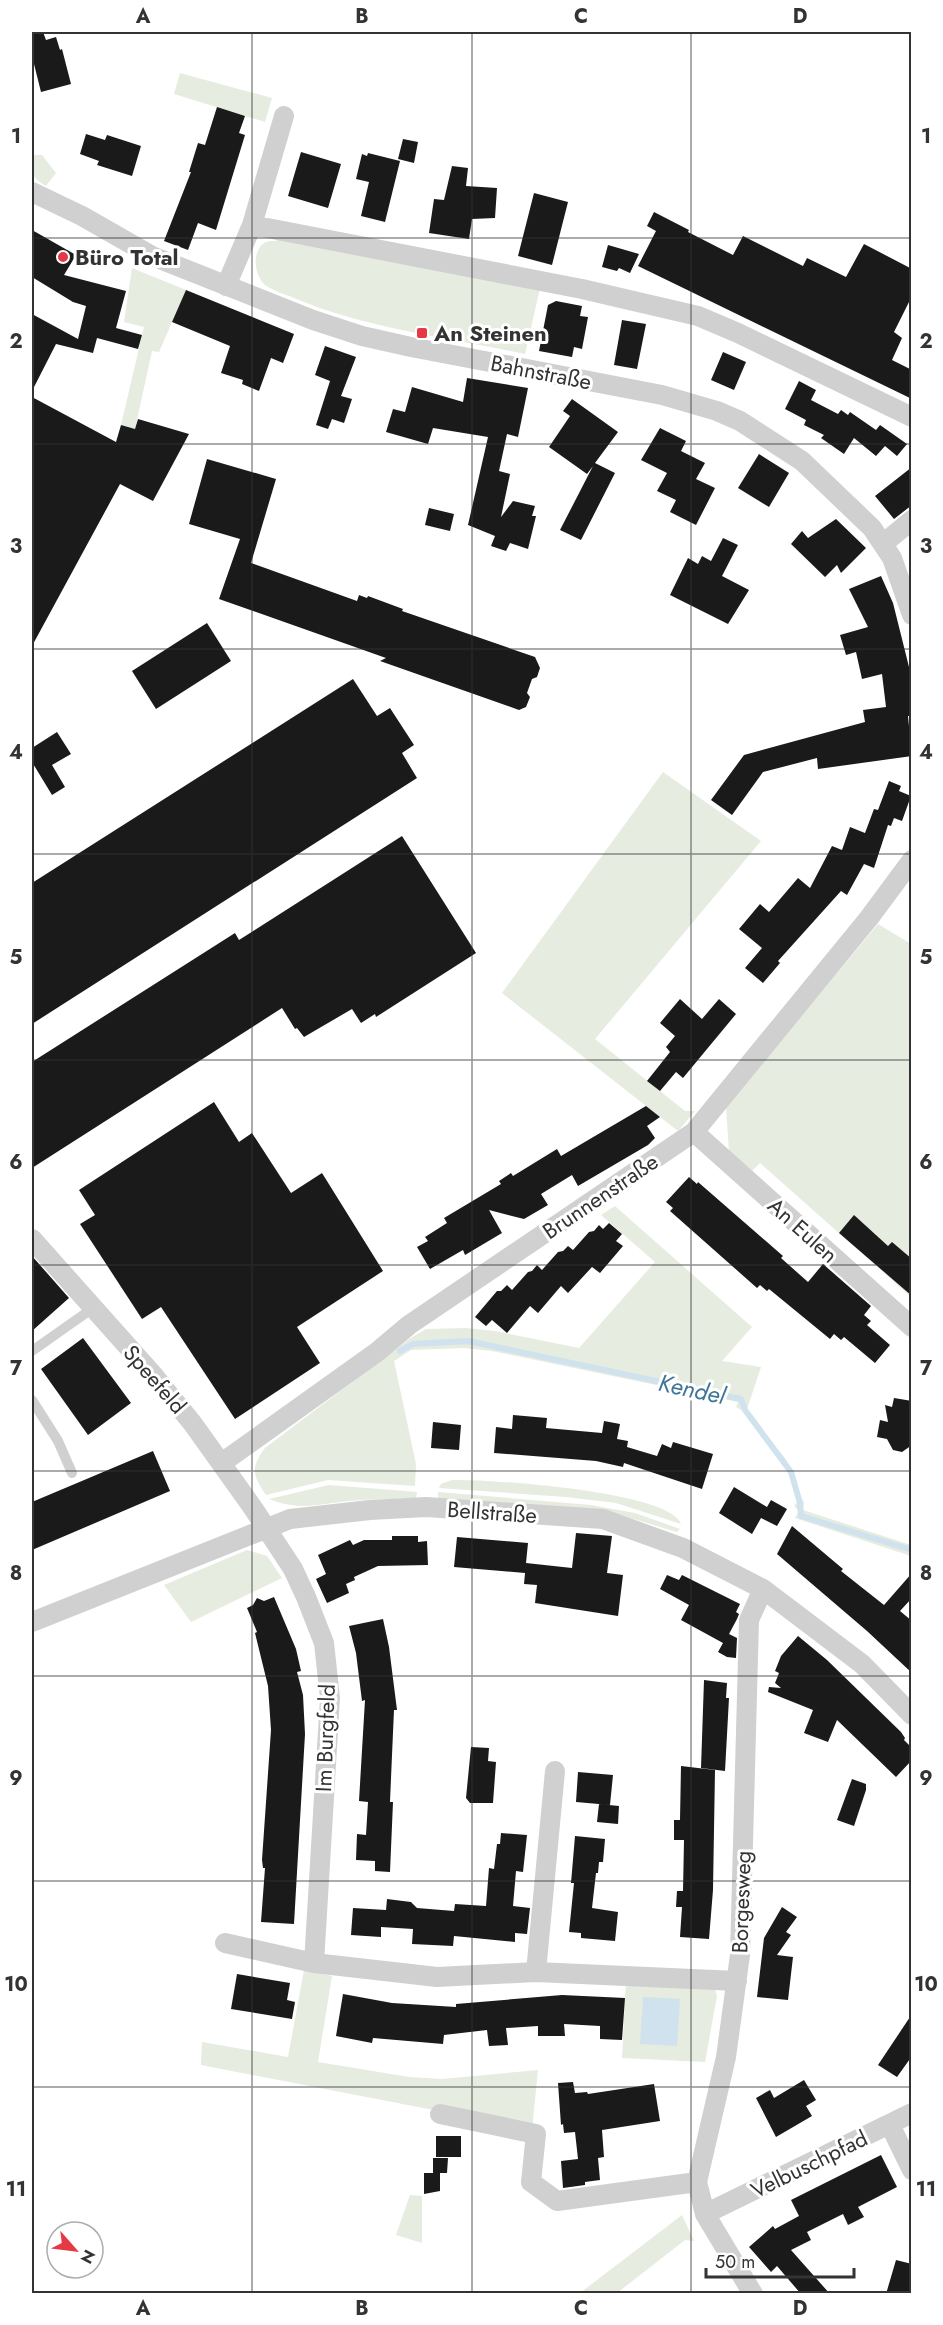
<svg xmlns="http://www.w3.org/2000/svg" width="943" height="2325" font-family="Jost,sans-serif">
	<rect width="100%" height="100%" fill="#fff"/>
	<!-- green -->
	<path fill="#e6ecdf" d="M180 73 272 98 265 122 174 94Z
		M32 155H42L56 173 46 186C31 178 30 171 32 155Z
		M277 238 540 288 525 354C450 338 370 329 299 300 288 295 275 292 265 285 256 277 252 258 260 247 264 241 269 241 276 241Z
		M132 268 186 290 159 352 152 351 135 429 121 425 144 327 124 322Z
		M663 772 761 841 595 1039 685 1111H695L678 1131 502 993Z
		M878 924 911 944V1297L760 1163 752 1171 729 1151 726 1106Z
		M615 1206 752 1327 722 1361 761 1367 747 1409 762 1432 784 1457 794 1473 801 1498 804 1502 803 1510 911 1545V1556L795 1518 799 1511 794 1506 798 1501 792 1479 785 1466 746 1413 736 1407 738 1402 492 1351 464 1348 411 1350 394 1361 416 1464 415 1486 328 1480 266 1495C253 1476 250 1468 265 1448L409 1339 426 1329 466 1328 495 1331 579 1348 655 1262 601 1215Z
		M452 1480C487 1479 670 1491 681 1524L616 1503 566 1497 439 1488 441 1484Z
		M329 1485 417 1492 416 1498C394 1499 371 1499 349 1501 319 1504 299 1511 269 1499Z
		M438 1492 591 1505 635 1513 680 1529 677 1532 620 1515 438 1499Z
		M247 1550 267 1556 282 1578 191 1622 164 1585Z
		M304 1970 332 1976 318 2062 409 2077 442 2079 538 2070 532 2129 201 2065 202 2042 288 2057Z
		M626 1982 715 1989 717 1996 705 2062 622 2058Z
		M410 2195 422 2196V2243L396 2235Z
		M682 2215 694 2241 685 2240 617 2293H580Z"/>
	<!-- water -->
	<path fill="#cfe2ee" d="M643 1997 680 1999 677 2046 640 2044Z"/>
	<g fill="none" stroke-linecap="round" stroke-linejoin="round">
		<!-- stream -->
		<path stroke="#cfe2ee" stroke-width="6" d="M400 1351 413 1344 468 1341 741 1399 745 1410 791 1472 800 1503 801 1516 912 1550"/>
	</g>
	<!-- building -->
	<path fill="#1a1a1a" d="M32 32H43L46 40 56 37 60 50 62 49 71 84 41 92 32 56Z
		M217 107 245 116 239 133 245 135 216 230 198 223 188 250 164 241 191 172H189L198 143 205 145Z
		M86 134 105 140 107 135 141 146 132 176 97 165 99 161 80 154Z
		M403 139 418 142 414 163 398 159Z
		M301 152 341 164 328 208 288 196Z
		M368 153 400 161 385 222 361 216 369 182 356 179 362 154 367 156Z
		M452 166 468 168 466 186 497 188 495 218 472 219 469 239 429 233 434 199 444 200Z
		M534 193 568 202 552 265 518 256Z
		M654 212 689 230 688 232 733 255 743 236 803 266 807 258 846 277 864 244 912 269V296L894 332 902 338 892 360 912 370V399L638 266 656 231 647 226Z
		M32 230 76 255 64 275 126 291 116 328 142 335 138 349 97 338 93 353 56 344 32 391V314L78 339 86 306 73 302 32 277Z
		M608 245 639 254 630 273 619 268 617 271 602 267Z
		M186 290 294 334 283 363 271 358 259 391 242 384 243 380 221 373 230 346 172 322Z
		M556 301 582 306 580 316 588 317 582 349 574 347 572 357 539 351 548 305Z
		M622 320 646 324 637 369 614 365Z
		M325 346 356 357 341 396 352 399 344 423 332 419 328 429 316 425 330 381 315 375Z
		M723 352 746 362 734 390 711 380Z
		M467 378 528 388 518 437 507 434 499 471 510 474 501 517 513 501 535 506 532 516H536L528 549 510 543 506 551 491 546 495 536 468 525 488 437 433 428 428 444 386 432 393 409 405 412 412 387 463 402Z
		M799 381 816 390 811 400 838 414 841 410 848 415 850 412 876 430 880 425 907 444 897 456 885 446 876 456 854 438 844 454 821 438 824 435 804 425 806 420 785 409Z
		M32 397 116 442 121 425 135 429 138 419 189 434 153 501 120 484 32 646Z
		M572 399 618 432 595 463 615 473 581 540 560 530 593 466 587 474 549 447 570 416 563 411Z
		M660 428 686 441 681 451 705 463 696 479 715 488 696 525 670 512 676 500 657 491 667 473 641 460Z
		M759 454 789 473 769 507 738 488Z
		M207 459 276 479 251 563 357 601 359 595 367 598 368 596 403 609 402 611 535 657 540 668 537 677 532 679 527 693 530 697 526 707 519 710 380 661 386 658 219 599 240 539 189 524Z
		M912 467V505L894 519 875 496Z
		M429 508 454 514 450 531 425 525Z
		M836 519 866 548 841 573 837 565 825 577 791 544 802 531 808 538Z
		M723 538 738 545 722 576 749 590 728 624 670 595 688 558 698 564 702 556 711 561Z
		M881 576 893 603 910 671 912 716H908L912 756 818 769 817 758 763 772 732 815 711 800 744 755 865 722 863 710 886 707 882 674 862 679 856 652 846 655 840 635 868 627 849 589Z
		M207 623 231 661 156 709 132 671Z
		M353 679 377 716 390 708 414 745 402 753 417 778 32 1024V883Z
		M57 732 71 754 52 765 65 787 52 795 32 762V748Z
		M889 781 901 786 899 791 911 796 902 821 894 818 891 826 888 825 874 868 864 864 847 895 841 891 778 961 780 963 763 983 745 968 762 948 739 929 760 904 769 912 798 878 810 888 832 846 842 850 850 827 865 833 874 809 878 810Z
		M402 836 476 953 376 1017 375 1014 361 1023 352 1009 304 1037 297 1028 295 1029 282 1008 32 1168V1062L235 933 239 940Z
		M680 999 702 1019 719 999 736 1014 683 1078 676 1072 660 1091 647 1081 670 1052 666 1047 675 1036 660 1023Z
		M214 1102 239 1142 252 1133 291 1193 322 1173 383 1271 297 1327 320 1363 235 1419 161 1307 142 1319 80 1224 95 1215 79 1190Z
		M646 1106 660 1117 647 1126 655 1138 648 1145 578 1186 572 1175 541 1194 548 1205 524 1219 489 1210 502 1233 465 1255 463 1250 430 1269 417 1247 428 1241 425 1237 447 1223 444 1218 501 1184 499 1181 511 1173 513 1176 557 1149 561 1156Z
		M689 1177 697 1184 698 1182 767 1242 783 1256 781 1258 808 1282 823 1264 871 1306 864 1315 871 1321 867 1325 890 1345 875 1363 844 1337 841 1340 834 1334 830 1339 769 1289 767 1291 760 1285 757 1288 670 1211 673 1208 666 1202Z
		M854 1215 888 1246 892 1242 912 1259V1296L839 1233Z
		M609 1223 622 1234 616 1241 623 1246 600 1273 592 1267 568 1293 561 1286 538 1313 530 1306 507 1333 492 1320 486 1326 475 1317 497 1291H501L507 1285 512 1290 528 1272 532 1271 537 1265 542 1270 558 1252 563 1251 568 1246 573 1250 589 1232 594 1231 599 1225 603 1229Z
		M32 1256 69 1298 32 1331Z
		M83 1338 131 1403 88 1435 41 1369Z
		M894 1398 912 1401V1445L902 1452 893 1450 887 1439 877 1437 880 1420 888 1422 885 1405 892 1407Z
		M513 1415 547 1418 546 1428 602 1433 604 1421 620 1424 617 1439 628 1441 627 1447 657 1456 662 1444 671 1448 673 1442 713 1454 702 1489 624 1463 623 1467 596 1461 494 1453 496 1427 512 1429Z
		M433 1422 461 1425 459 1450 431 1448Z
		M153 1451 170 1491 32 1550V1502Z
		M734 1487 767 1507 771 1500 787 1509 777 1526 761 1518 752 1534 719 1513Z
		M792 1526 843 1569 841 1571 884 1605 912 1573V1598L900 1611 912 1621V1673L867 1631 777 1554Z
		M576 1533 612 1536 607 1573 623 1575 618 1616 535 1603 537 1585 524 1584 525 1573 454 1567 457 1537 528 1543 526 1563 572 1568Z
		M392 1536H418V1542L427 1541 428 1565 378 1566 354 1577 355 1580 346 1584 349 1593 327 1603 316 1579 326 1574 318 1555 350 1540 353 1545 364 1540H392Z
		M667 1575 679 1580 682 1575 740 1604 736 1612 739 1614 737 1619 729 1634 737 1638 736 1658 727 1657 718 1652 723 1643 681 1620 689 1605 660 1589Z
		M274 1597 296 1649 301 1671 297 1672 303 1695 305 1734 294 1924 261 1922 265 1868H263L262 1860 271 1730 268 1686 255 1633 257 1632 247 1608 253 1605 257 1598 264 1601Z
		M383 1619 389 1647 397 1710H394L392 1755 390 1802H393L390 1872 375 1871V1861L356 1860 357 1834 366 1835 368 1802 359 1801 365 1700 362 1701 356 1653 349 1626Z
		M798 1636 827 1660 901 1732 905 1738 904 1740 912 1748V1760L896 1777 837 1720 828 1742 804 1733 813 1710 768 1692 769 1687 781 1688 775 1683 779 1673 775 1671 781 1656Z
		M704 1680 727 1683 726 1698H729L725 1771 701 1768Z
		M471 1747 489 1748 488 1761 496 1762 493 1803H470L466 1798Z
		M681 1766 715 1770 713 1890 709 1939 680 1937 682 1907H676L677 1891H683L684 1840H674V1820H680Z
		M578 1772 613 1775 610 1805 576 1802Z
		M852 1779 866 1784V1790L854 1826 837 1820Z
		M599 1804 619 1806 618 1824 597 1822Z
		M501 1833 527 1835 523 1872 516 1871 513 1906 530 1908 527 1934 515 1933V1942L454 1936 453 1946 412 1944 413 1929 381 1927V1937L351 1935 353 1908 386 1910 387 1899 411 1902 417 1908 454 1911 455 1904 486 1906 489 1868 494 1869 497 1844H500Z
		M575 1836 605 1839 603 1862H599L598 1873H596L592 1908 618 1912 615 1941 581 1938V1933L569 1932 574 1883H571Z
		M782 1907 797 1917 786 1932 791 1935 777 1955 793 1957 788 2000 757 1997 764 1938Z
		M237 1974 290 1983 287 2000 295 2002 292 2019 231 2009Z
		M343 1994 392 2003 456 2007V2004L562 1995 625 1998 622 2040 600 2039V2026L564 2024 565 2036H538V2026L506 2028 508 2045 489 2046 487 2030 444 2035 443 2044 373 2038 372 2043 336 2036Z
		M912 2014V2056L897 2077 878 2065Z
		M804 2080 816 2100 806 2106 812 2116 776 2137 756 2098 770 2090 774 2098Z
		M573 2082 575 2093 587 2092 588 2094 654 2084 660 2121 602 2130 604 2157 598 2158 600 2180 585 2182V2185L563 2188 561 2161 578 2159 575 2132 564 2133 563 2124 561 2125 558 2083Z
		M436 2136H461V2157H436Z
		M881 2155 897 2187 858 2207 864 2217 848 2225 843 2214 807 2232 811 2240 791 2250 830 2294H801L777 2266 771 2272 749 2247 773 2226 775 2229 799 2216 791 2200Z
		M433 2158H448L447 2173H440V2191L424 2194V2173H438H433Z
		M896 2260 912 2264V2294H886Z"/>
	<g fill="none" stroke-linecap="round" stroke-linejoin="round">
		<!-- service -->
		<path stroke="#d0d0d0" stroke-width="10" d="M32 1351 93 1308
			M32 1400 58 1441 72 1473"/>
		<!-- minor -->
		<path stroke="#d0d0d0" stroke-width="20" d="M32 192 82 216 152 256 313 320 362 336 411 347 662 395 717 411 740 421 802 461 872 528 892 558 912 615
			M252 225 582 289 698 316 738 333 912 417
			M226 286 252 225 284 116
			M884 543 912 520
			M694 1132 912 1327
			M32 1239 155 1377 193 1424 253 1508 293 1569 306 1597 324 1643 330 1698 314 1963 225 1943
			M223 1462 377 1352 409 1325 694 1132 869 918 912 860
			M32 1622 290 1519 370 1510 426 1507 603 1519 683 1548 763 1589 862 1664 912 1715
			M314 1963 437 1977 536 1972 737 1981
			M536 1972 555 1771
			M440 2114 536 2134 531 2182 557 2201 697 2182
			M890 2125 912 2170
			M705 2214 912 2113
			M753 2294 705 2214 697 2182 726 2057 740 1955 749 1620 763 1589"/>
	</g>
	<!-- grid -->
	<path fill="none" stroke="#333" stroke-width="1.5" stroke-opacity="0.55" d="M252 32V2294M472 32V2294M691 32V2294M32 238H912M32 444H912M32 649H912M32 854H912M32 1060H912M32 1265H912M32 1471H912M32 1676H912M32 1881H912M32 2087H912"/>
	<!-- markers -->
	<g fill="#e63946" stroke="#fff" stroke-width="2">
		<circle cx="63" cy="257" r="6"/>
		<rect x="416" y="327" width="12" height="12" rx="3"/>
	</g>
	<g text-anchor="middle" dominant-baseline="central" stroke-width="6" stroke-linejoin="round" paint-order="stroke">
		<!-- poi labels -->
		<g font-size="22" font-weight="bold" fill="#333" stroke="#fff" text-anchor="start">
			<text x="75" y="257">Büro Total</text>
			<text x="434" y="333">An Steinen</text>
		</g>
		<!-- street labels -->
		<g font-size="22" fill="#333" stroke="#fff">
			<text transform="translate(541 372) rotate(11)">Bahnstraße</text>
			<text transform="translate(600 1196) rotate(-34)">Brunnenstraße</text>
			<text transform="translate(803 1230) rotate(42)">An Eulen</text>
			<text transform="translate(155 1379) rotate(49)">Speefeld</text>
			<text transform="translate(492 1512) rotate(4)">Bellstraße</text>
			<text transform="translate(325 1738) rotate(-88)">Im Burgfeld</text>
			<text transform="translate(741 1902) rotate(-88)">Borgesweg</text>
			<text transform="translate(809 2164) rotate(-26)">Velbuschpfad</text>
		</g>
		<!-- water labels -->
		<g font-size="24" font-style="italic" fill="#3f7597" stroke="#fff">
			<text transform="translate(692 1389) rotate(12)">Kendel</text>
		</g>
	</g>
	<!-- border -->
	<rect width="943" height="2325" fill="none" stroke="#ffffff" stroke-width="66"/>
	<!-- north arrow -->
	<g transform="translate(75 2250) rotate(118)"><circle r="28" fill="#ffffff" stroke="#adadad" stroke-width="1.5"/>
	<path d="M0-4.5L10 22L0 15L-10 22Z" fill="#e63946"/>
	<text y="-9" font-size="16" font-weight="bold" text-anchor="middle" fill="#333333">N</text>
	</g>
	<!-- scale -->
	<path d="M706 2268v9h148v-9" fill="none" stroke="#333333" stroke-width="3"/>
	<text x="715" y="2268" font-size="18" fill="#333333" stroke="#ffffff" stroke-width="4.5" paint-order="stroke">50 m</text>
	<rect x="33" y="33" width="877" height="2259" fill="none" stroke="#333" stroke-width="2"/>
	<g font-size="20" text-anchor="middle" font-weight="bold" fill="#333">
		<text x="143" y="23">A</text>
		<text x="362" y="23">B</text>
		<text x="581" y="23">C</text>
		<text x="800" y="23">D</text>
		<text x="16" y="143">1</text>
		<text x="926" y="143">1</text>
		<text x="16" y="348">2</text>
		<text x="926" y="348">2</text>
		<text x="16" y="553">3</text>
		<text x="926" y="553">3</text>
		<text x="16" y="759">4</text>
		<text x="926" y="759">4</text>
		<text x="16" y="964">5</text>
		<text x="926" y="964">5</text>
		<text x="16" y="1169">6</text>
		<text x="926" y="1169">6</text>
		<text x="16" y="1375">7</text>
		<text x="926" y="1375">7</text>
		<text x="16" y="1580">8</text>
		<text x="926" y="1580">8</text>
		<text x="16" y="1785">9</text>
		<text x="926" y="1785">9</text>
		<text x="16" y="1991">10</text>
		<text x="926" y="1991">10</text>
		<text x="16" y="2196">11</text>
		<text x="926" y="2196">11</text>
		<text x="143" y="2315">A</text>
		<text x="362" y="2315">B</text>
		<text x="581" y="2315">C</text>
		<text x="800" y="2315">D</text>
	</g>
</svg>
